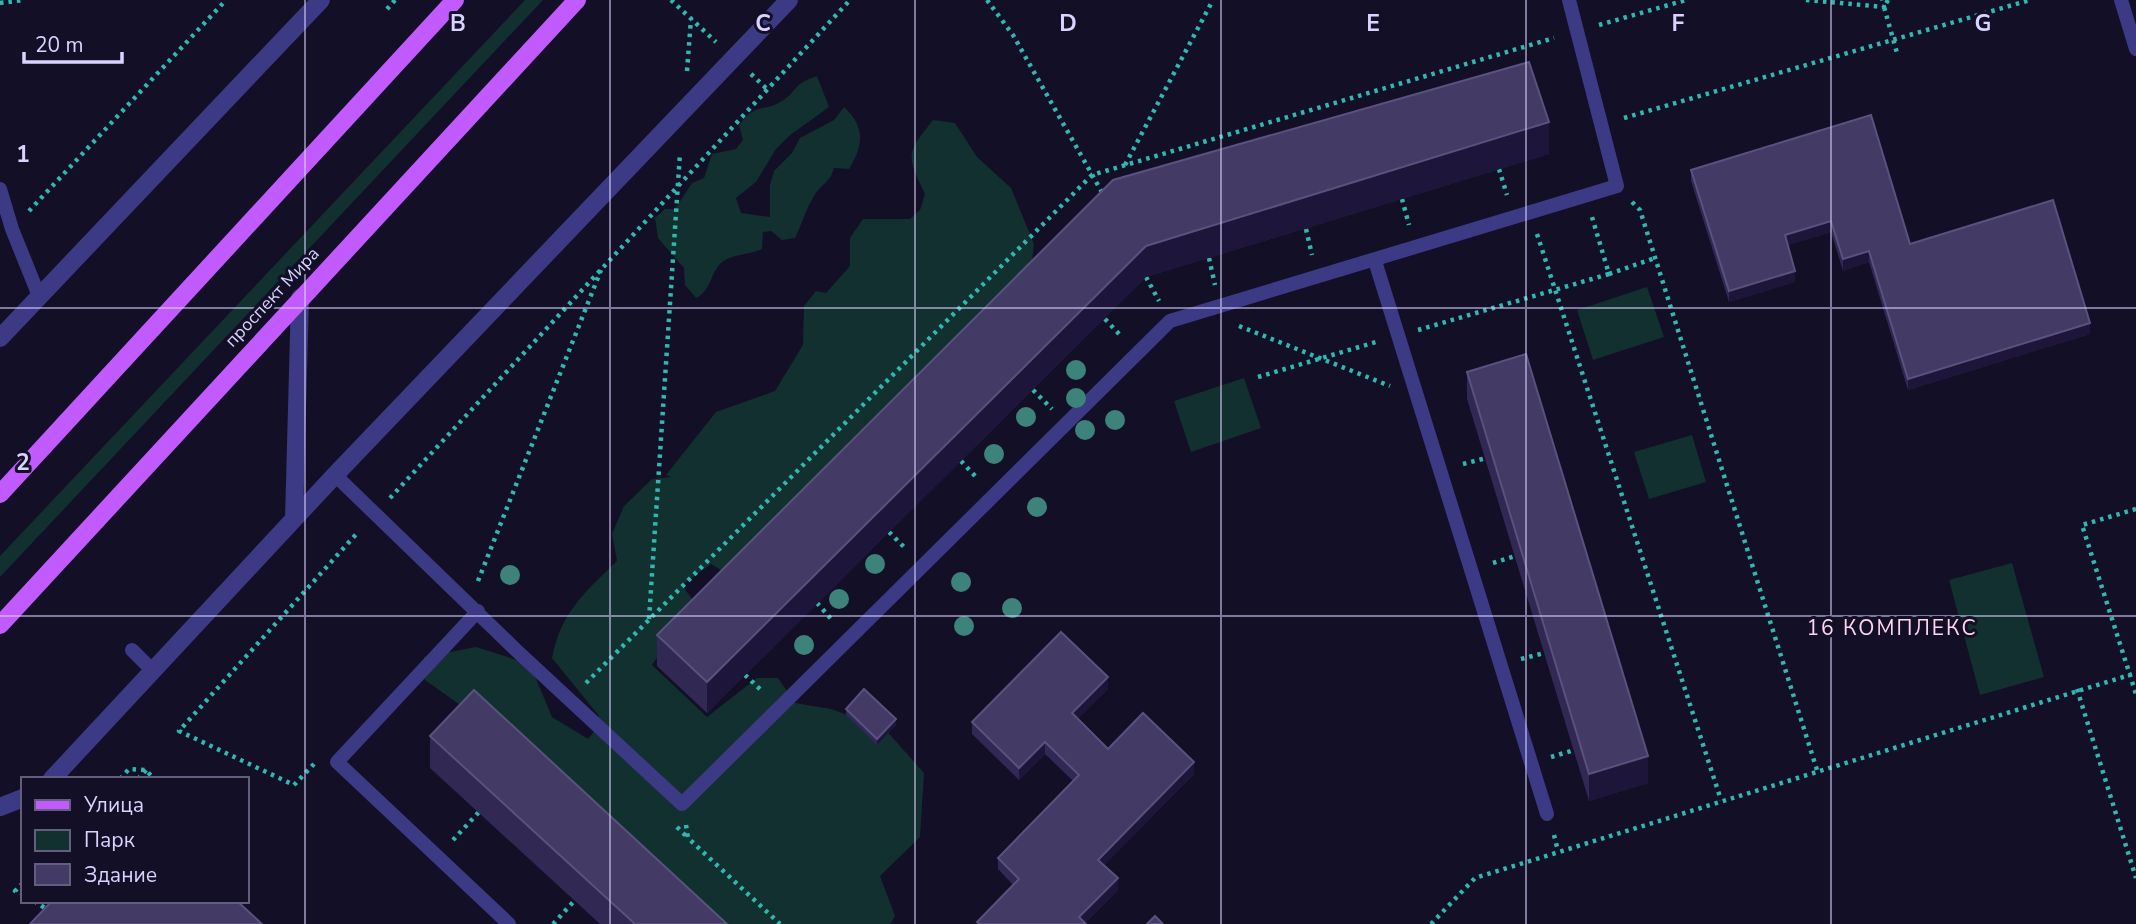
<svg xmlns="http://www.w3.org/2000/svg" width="2136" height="924" font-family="'Nunito Sans',sans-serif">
	<rect width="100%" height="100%" fill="#130f26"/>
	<!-- green -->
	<path fill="#12302f" d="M525 0H543L0 577V556Z
		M817 76 829 107 789 136 776 149 756 182 736 198 741 213 770 217V185L774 171 792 153 800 138 834 120 844 107C865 126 864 145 849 169L834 168C830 183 821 184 814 196 806 209 802 224 795 238L782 240 771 231 763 232 762 249C749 255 731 254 721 263 709 275 712 290 696 298L685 285 684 268 658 238 655 218 665 209H675L692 183 704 178 712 154 736 149 743 140 739 125C757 101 763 113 782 101 798 91 791 85 817 76Z
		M933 120 955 123 977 157 1011 188 1034 244 1030 279 736 579 711 564 682 585 697 606 680 622 652 665 707 717 757 678H778L795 703 831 709 884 728 924 773 920 837 880 876 895 916 890 924H699L501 734 425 680 424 657 476 647 523 662 532 669 552 717 588 739 596 729 599 716 552 658C561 612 585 592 617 561L612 534 624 506 652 479 671 477 666 475 716 412 775 391 803 345 804 306 816 291 826 293 850 266V238L863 219H910L920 210 925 194C906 154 906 154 933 120Z
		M1647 287 1664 337 1593 360 1577 310Z
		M1244 378 1261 428 1191 452 1174 401Z
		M1692 435 1706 482 1649 499 1634 452Z
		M2012 563 2044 677 1980 695 1949 580Z"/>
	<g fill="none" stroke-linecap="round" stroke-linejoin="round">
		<!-- path -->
		<path stroke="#2fb8b0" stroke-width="4.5" stroke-dasharray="3.5 5" stroke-linecap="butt" d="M671 0 716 42
			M987 0 1013 35 1103 194
			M1806 0 1884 7 1882 0
			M1888 0 1884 7 1897 53
			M0 3 24 0
			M387 9 395 0
			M1599 25 1686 0
			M687 71 691 19
			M751 74 768 90
			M1624 118 2030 0
			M1125 165 1213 0
			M1499 169 1507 195
			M1402 199 1409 225
			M1632 202 1640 210 1817 770
			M29 211 226 0
			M1306 229 1312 255
			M1537 234 1721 800
			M1209 258 1215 285
			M1609 274 1655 258
			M1146 277 1159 301
			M1105 319 1121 336
			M1239 326 1390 386
			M1418 330 1609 274 1592 217
			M1258 377 1376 342
			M1033 390 1052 409
			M961 461 977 478
			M1463 464 1486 458
			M390 498 850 0
			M2136 509 2082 525 2136 694
			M889 532 906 549
			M1493 563 1515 556
			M478 581 601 270
			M817 603 833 621
			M649 619 680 153
			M1521 659 1544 653
			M745 675 762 691
			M586 683 1092 175 1554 38
			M2077 689 2136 878
			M1551 757 1574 750
			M314 764 294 785 179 731 359 531
			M120 779 129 769 146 770 154 779
			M138 779 146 770
			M686 825 688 838 780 924
			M677 827 688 838
			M1554 835 1558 851
			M453 840 479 812
			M23 883 15 891 23 894
			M34 901 48 910
			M553 924 575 900
			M1431 924 1475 878 2136 673"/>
		<!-- lane -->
		<path stroke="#3d3a85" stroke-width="14" d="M2121 0 2136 49
			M0 189 12 229 39 296
			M1375 261 1547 814
			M335 475 517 651 682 804 1170 321 1617 186 1569 0
			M478 611 337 762 509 924
			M132 650 153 671"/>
		<!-- street -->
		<path stroke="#3d3a85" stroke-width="18" d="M0 338 321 0
			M294 519 300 298
			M52 779 335 475 789 0
			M0 807 23 798"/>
		<!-- primary -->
		<path stroke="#c25bff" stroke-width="18" d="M0 494 455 0
			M0 625 577 0"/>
	</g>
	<!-- trees -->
	<g fill="#3d827b">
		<circle cx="1076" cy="370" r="10"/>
		<circle cx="1076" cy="398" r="10"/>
		<circle cx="1026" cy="417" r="10"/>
		<circle cx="1115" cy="420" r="10"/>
		<circle cx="1085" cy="430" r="10"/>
		<circle cx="994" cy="454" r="10"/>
		<circle cx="1037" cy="507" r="10"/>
		<circle cx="875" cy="564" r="10"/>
		<circle cx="510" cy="575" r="10"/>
		<circle cx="961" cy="582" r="10"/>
		<circle cx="839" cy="599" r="10"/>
		<circle cx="1012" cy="608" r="10"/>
		<circle cx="964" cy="626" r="10"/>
		<circle cx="804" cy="645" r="10"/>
	</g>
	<!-- wall -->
	<path fill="#312854" d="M1549 154 1146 277 707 713 657 666V635L1113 180Z
		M1691 170 1910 244 2090 334 1908 390 1869 262 1843 271 1831 232 1788 245 1795 282 1729 302 1691 181Z
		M1467 372 1648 783 1589 801 1467 399Z
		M1108 689 1077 719 1108 749 1194 774 1104 865 1118 890 1085 923 1086 924H977V922L1013 885 998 869V858L1073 781 1045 754 1019 780 972 734V722Z
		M846 709 896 725 877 745 846 715Z
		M430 736 727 924H600L430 768Z"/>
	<!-- shaded-wall -->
	<path fill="#1d163a" d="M1549 122V154L1146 277 707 713V682L1146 246Z
		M1831 221V232L1785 246V235Z
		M1869 251V262L1843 271V259Z
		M1795 271V282L1729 302V291Z
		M2090 323V334L1908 390V379Z
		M1108 677V689L1072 725V713Z
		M896 719V725L877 745V739Z
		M1045 742V754L1019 780V768Z
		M1648 756V783L1589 801V774Z
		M1194 762V774L1098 871V860Z
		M1118 878V890L1084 924 1079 917Z"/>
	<!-- building -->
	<path fill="#433a66" stroke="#5a527e" stroke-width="2" d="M1529 62 1549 122 1146 246 707 682 657 635 1113 180Z
		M1871 115 1910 244 2053 200 2090 323 1908 379 1869 251 1843 259 1831 221 1785 235 1795 271 1729 291 1691 170Z
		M1526 354 1648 756 1589 774 1467 372Z
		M1061 632 1108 677 1072 713 1108 749 1143 713 1194 762 1098 860 1118 878 1079 917 1086 924H980L977 922 1019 879 998 858 1079 775 1045 742 1019 768 972 722Z
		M864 689 896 719 877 739 846 709Z
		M474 690 727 924H635L430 736Z
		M52 901H237L262 924H30Z
		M1155 916 1163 924H1147Z"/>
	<!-- grid -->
	<path fill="none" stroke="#d9d4ff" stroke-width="2" stroke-opacity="0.55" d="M305 0V924M610 0V924M915 0V924M1221 0V924M1526 0V924M1831 0V924M0 308H2136M0 616H2136"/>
	<g text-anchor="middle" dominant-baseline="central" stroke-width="6" stroke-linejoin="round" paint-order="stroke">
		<!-- street labels -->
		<g font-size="18" fill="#d9d4ff" stroke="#130f26">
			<text transform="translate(272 297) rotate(-47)">проспект Мира</text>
		</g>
		<!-- quarter labels -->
		<g font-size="21" letter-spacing="2" fill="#ffd6f0" stroke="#130f26">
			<text x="1892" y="628">16 КОМПЛЕКС</text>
		</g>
	</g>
	<g font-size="23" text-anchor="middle" font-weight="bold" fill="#d9d4ff" stroke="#130f26" stroke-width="6" stroke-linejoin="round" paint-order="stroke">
		<text x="458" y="31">B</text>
		<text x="763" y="31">C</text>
		<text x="1068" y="31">D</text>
		<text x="1373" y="31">E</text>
		<text x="1678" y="31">F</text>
		<text x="1983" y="31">G</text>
		<text x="23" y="162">1</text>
		<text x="23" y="470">2</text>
	</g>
	<!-- legend -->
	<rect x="21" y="777" width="228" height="126" fill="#130f26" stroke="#625e7d" stroke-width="2"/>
	<rect x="35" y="800" width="35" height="10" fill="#c25bff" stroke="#625e7d" stroke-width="2"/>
	<text x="84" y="812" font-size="21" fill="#d9d4ff">Улица</text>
	<rect x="35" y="830" width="35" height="21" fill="#12302f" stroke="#625e7d" stroke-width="2"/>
	<text x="84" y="847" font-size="21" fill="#d9d4ff">Парк</text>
	<rect x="35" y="864" width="35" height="21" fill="#433a66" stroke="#625e7d" stroke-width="2"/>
	<text x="84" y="882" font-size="21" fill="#d9d4ff">Здание</text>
	<!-- scale -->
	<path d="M24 52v10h98v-10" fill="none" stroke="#d9d4ff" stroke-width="3.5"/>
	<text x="35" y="52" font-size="21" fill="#d9d4ff" stroke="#130f26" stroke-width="5" paint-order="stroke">20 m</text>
</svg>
